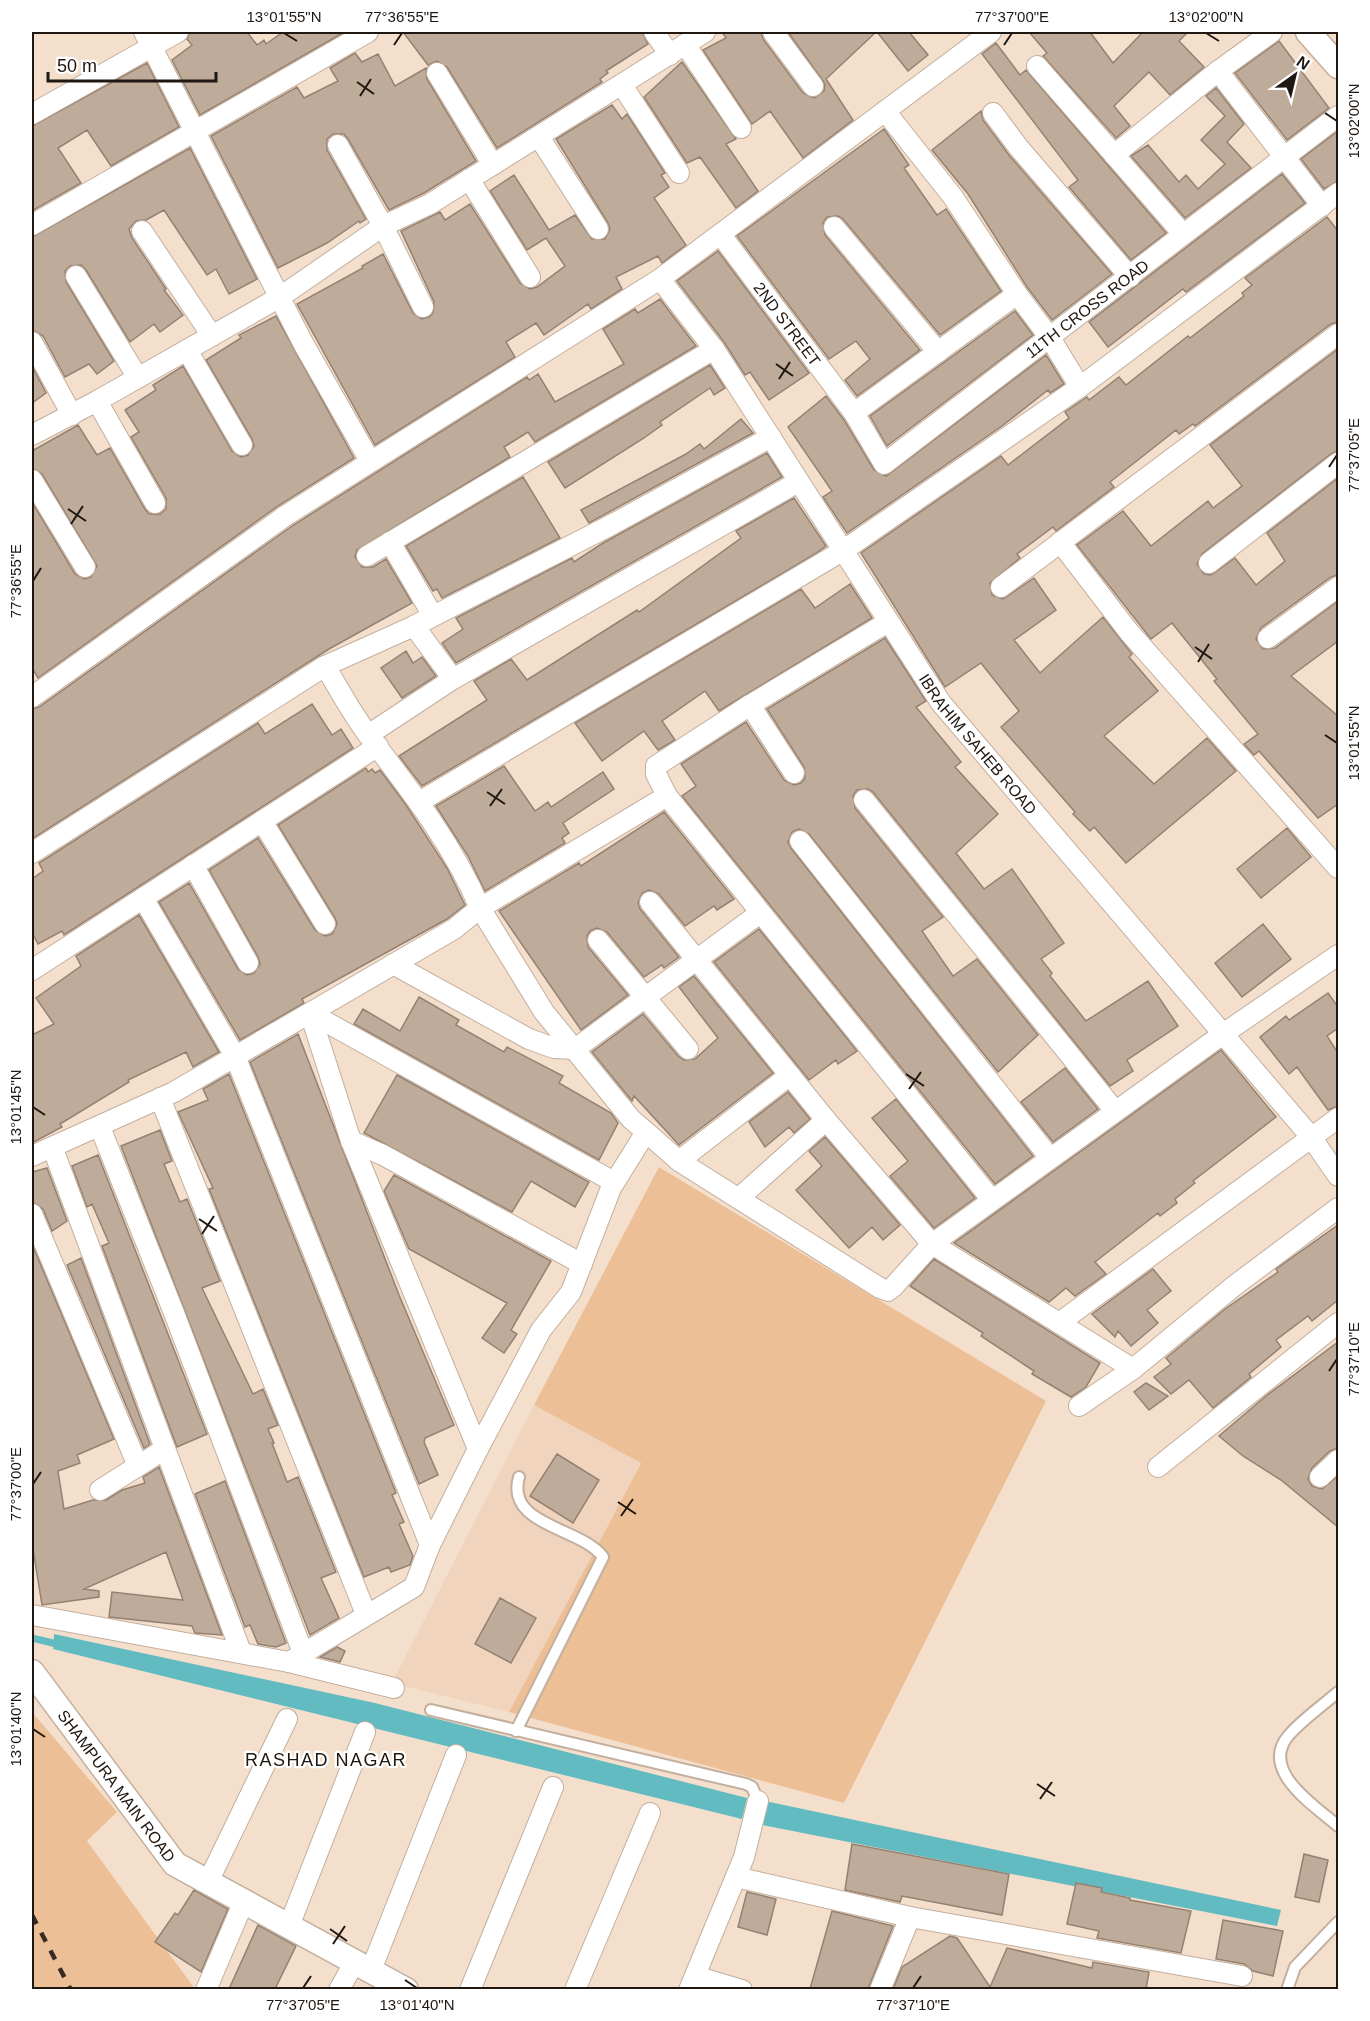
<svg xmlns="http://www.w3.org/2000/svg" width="1370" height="2021" font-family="Arial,sans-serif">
	<rect width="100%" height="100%" fill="#f4dfcd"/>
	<!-- built -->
	<path fill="#f0d4bd" d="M534 1405 641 1462 509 1712 392 1683Z"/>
	<!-- green -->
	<path fill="#edbf97" d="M659 1167 1046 1401 844 1803 509 1712 641 1463 534 1405Z
		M32 1712 117 1812 87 1841 195 1989H32Z"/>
	<!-- water -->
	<path fill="#63bbc2" d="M54 1634 375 1703 747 1798 742 1819 53 1649Z
		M765 1801 1281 1910 1277 1926 762 1825Z"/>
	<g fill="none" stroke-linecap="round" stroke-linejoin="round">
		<!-- stream -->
		<path stroke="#63bbc2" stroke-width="7" d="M32 1638 61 1645"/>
	</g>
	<!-- building -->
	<path fill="#bfab9a" stroke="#958171" stroke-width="1.5" d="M190 32H247L257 45 264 40 266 44 283 32H339L341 34 200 115 172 60 192 45 187 39Z
		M403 32H642L648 44 606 71 608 73 600 79 602 82 497 148 447 67 437 61 428 65Z
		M722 32H761L763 39 803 93 814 98 824 91 825 84 788 32H876L826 79 853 120 803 158 770 111 752 124 703 50 726 38Z
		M877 32H909L928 55 908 71Z
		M1029 32H1090L1113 63 1143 32H1188L1179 41 1204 67 1170 95 1149 72 1114 106 1130 126 1116 138 1043 56 1047 53Z
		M1279 41 1329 108 1287 140 1235 73Z
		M996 43 1020 75 1026 70 1166 233 1131 260 1069 187 1078 180 982 54Z
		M355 53 362 62 378 54 395 86 426 68 427 79 476 161 424 193 389 210 348 139 344 134H333L327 139V150L366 219 360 223 359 221 327 243 278 268 211 136 297 87 304 98 338 81 330 68Z
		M682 62 736 139 726 144 758 191 736 208 700 157 687 163 644 97Z
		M147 63 179 127 111 166 87 130 58 148 81 183 32 211V126Z
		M1216 88 1244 124 1227 142 1251 168 1185 218 1131 156 1148 145 1179 182 1186 175 1198 189 1225 164 1201 140 1225 116 1206 96Z
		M612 105 622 119 627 114 665 173 661 175 669 187 654 198 686 245 662 263 658 256 616 277 622 289 591 309 588 304 544 335 536 323 506 342 515 357 375 445 297 304 363 268 362 266 383 254 413 313 422 319 429 317 433 313 434 302 401 231 440 212 445 220 470 204 520 283 530 289 537 287 565 266 546 238 527 250 490 191 514 175 549 230 575 215 592 239H605L610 229 608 223 556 139Z
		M981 111 983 120 1009 155 1112 274 1052 320 1027 287 968 194 932 150Z
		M884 129 909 165 904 168 937 215 946 209 1001 291 940 335 843 219 838 216 827 217 823 223 825 235 920 350 857 396 845 380 870 359 856 341 829 359 737 236Z
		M1338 131V181L1324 189 1301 159Z
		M190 148 257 279 229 294 216 269 207 275 164 210 146 220 136 221 129 229 132 238 166 289 164 290 183 315 160 332 154 324 130 342 86 270 81 265 70 266 65 271 66 282 114 361 97 374 89 364 65 377 43 336 32 330V237Z
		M1282 174 1305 203 1186 292 1183 289 1108 347 1089 322Z
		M1327 217 1338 231V322L1331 324 1195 426 1193 424 1179 434 1176 430 1110 482 1114 487 1056 531 1053 527 1017 554 1020 558 990 583 992 595 1003 599 1034 578 1056 610 1014 640 1040 673 1103 617 1132 654 1129 657 1158 691 1104 736 1154 784 1207 738 1236 771 1126 863 1094 827 1090 831 1073 814 1075 812 1001 727 1019 711 981 663 945 687 861 553 1001 456 1008 465 1069 418 1065 412 1087 397 1089 400 1119 377 1126 385 1188 336 1190 338 1244 296 1242 293 1252 285 1245 278Z
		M718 251 809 373 769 400 750 372 745 375 724 342 677 281Z
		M660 299 696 346 535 442 528 432 504 447 510 457 357 550 355 557 362 567H373L386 559 412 603 329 649 32 839V709L39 707 292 526 527 377 529 380 538 374 555 402 624 364 603 329 635 309 638 313Z
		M1015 311 1033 335 887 446 870 416Z
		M276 316 354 458 278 506 38 678 32 668V502L75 574 85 579 91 577 97 566 42 474 32 468V451L78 425 97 455 110 448 145 509 149 514H160L166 509V498L131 437 139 432 125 410 156 390 153 385 183 366 232 451 241 457 248 455 254 446 252 439 206 360 241 338 239 335Z
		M1338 349V451L1331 454 1202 554 1197 564 1204 574 1211 575 1235 558 1256 585 1285 561 1267 533 1338 478V575L1331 577 1261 628 1256 639 1263 649 1275 648 1338 601V641L1291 676 1338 716V804L1318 818 1259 751 1254 755 1244 744 1258 734 1214 681 1217 679 1172 623 1151 639 1077 545 1123 511 1151 546 1208 501 1213 508 1242 486 1210 445Z
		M1046 355 1064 384 1050 393 1048 390 1002 426 847 533 823 497 832 491 788 427 826 396 844 420 874 470 886 476Z
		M710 365 725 388 714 395 710 388 660 422 662 425 644 438 565 488 548 462Z
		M32 366 46 393 32 403Z
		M741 419 753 433 589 523 581 510 686 454 700 444 704 449Z
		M767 453 782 477 456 663 442 643 463 629 456 618 572 558 574 562 603 543Z
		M523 477 560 538 442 598 437 589 433 591 406 546Z
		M794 498 826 546 815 554 422 786 399 756 487 700 474 681 511 659 527 680 637 610 639 612 741 538 736 531Z
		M850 584 872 618 719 711 705 691 662 721 675 740 658 750 644 731 602 761 575 723 801 589 815 608Z
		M885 638 926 701 916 707 961 762 955 767 998 814 956 853 984 889 1012 869 1064 943 1041 959 1052 973 1050 976 1086 1021 1148 981 1178 1026 1127 1060 1133 1071 1110 1086 873 792 868 789 857 790 853 796 855 808 943 917 922 931 953 976 977 959 1038 1035 998 1072 809 834 799 829 792 832 788 842 791 848 1033 1156 995 1184 682 796 696 786 681 764 746 722 784 780 794 785 801 783 805 778 804 767 767 709Z
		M406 651 413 663 422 657 436 676 402 698 381 668Z
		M312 704 332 735 341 729 353 748 64 935 62 931 38 944 32 932V879L43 871 39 863 258 723 265 734Z
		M504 766 535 811 548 802 551 807 603 772 614 789 563 823 569 833 562 838 565 843 485 891 468 856 436 806Z
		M366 768 368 772 372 769 375 773 380 770 406 805 447 868 465 905 447 919 302 999 304 1003 240 1040 159 902 189 883 238 969 247 975 254 973 260 964 258 957 209 870 258 838 315 930 325 936 332 934 337 924 335 918 278 825Z
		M664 812 734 899 717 910 714 906 685 926 659 894 649 890 642 893 638 903 640 909 679 957 664 968 662 965 644 977 607 932 597 928 590 931 587 936 588 947 628 995 581 1030 499 911 579 863 581 866Z
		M1287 828 1311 857 1261 898 1237 869Z
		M139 915 219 1052 193 1067 186 1052 128 1080 129 1082 60 1124 62 1127 32 1143V1035L54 1024 36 998 81 966 76 956Z
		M1263 924 1291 959 1242 997 1215 963Z
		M759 929 857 1051 838 1064 836 1060 809 1080 714 962Z
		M694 976 773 1073 679 1145 634 1096 632 1101 592 1052 643 1014 679 1057 684 1060 695 1059 718 1038 679 987Z
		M1328 993 1338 1007V1028L1327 1036 1338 1053V1106L1328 1110 1297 1067 1289 1074 1260 1037 1286 1016 1289 1020Z
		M419 997 459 1020 456 1025 504 1052 507 1047 563 1076 559 1083 611 1113 618 1123 599 1160 354 1024 363 1009 400 1031Z
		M298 1034 399 1295 454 1425 425 1438 424 1442 438 1475 419 1484 250 1062Z
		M1221 1050 1276 1117 1193 1181 1195 1183 1175 1199 1177 1203 1160 1216 1158 1213 1095 1262 1106 1274 1075 1296 1066 1288 1049 1302 954 1243Z
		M1065 1068 1098 1109 1053 1142 1021 1102Z
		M229 1074 396 1493 392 1495 404 1522 399 1524 413 1556 410 1565 391 1572 389 1567 364 1577 209 1189 213 1188 178 1112 208 1100 203 1089Z
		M397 1075 589 1182 575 1207 531 1181 512 1212 364 1133Z
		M788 1092 810 1119 794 1133 789 1127 765 1147 749 1122Z
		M896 1099 975 1198 934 1228 890 1176 908 1161 872 1118Z
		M160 1130 172 1161 164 1164 180 1202 187 1199 220 1281 202 1288 253 1394 263 1389 278 1425 268 1429 274 1443H272L287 1482 298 1477 336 1572 321 1578 339 1618 310 1635 121 1146Z
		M825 1137 900 1225 883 1240 872 1227 849 1248 796 1190 822 1166 809 1151Z
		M98 1155 207 1434 177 1447 102 1246 109 1243 92 1204 87 1207 72 1166Z
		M47 1168 67 1221 52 1231 43 1209 32 1202V1172Z
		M394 1175 551 1261 511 1330 517 1334 504 1353 482 1338 507 1303 409 1249 384 1191Z
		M1338 1225V1300L1312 1321 1308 1316 1276 1340 1281 1347 1249 1374 1251 1377 1213 1408 1189 1380 1171 1394 1154 1377 1171 1364 1166 1358 1225 1309 1278 1272 1276 1269Z
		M32 1244 114 1439 77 1455 80 1463 58 1471 64 1509 93 1500H106L122 1490 145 1483 143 1477 159 1467 222 1635 195 1633 192 1626 109 1617 112 1592 183 1600 166 1552 84 1589 99 1591V1597L42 1605 32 1543Z
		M81 1258 150 1444 144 1448 67 1265Z
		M934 1259 1100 1363 1086 1387 1071 1397 1032 1374 1034 1371 981 1336 983 1333 910 1286Z
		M1153 1269 1171 1291 1147 1310 1158 1323 1131 1346 1118 1331 1115 1337 1092 1314Z
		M1338 1342V1448L1330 1451 1312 1468 1308 1479 1312 1486 1322 1489 1338 1476V1527L1281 1480 1243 1456 1219 1436 1266 1396Z
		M1146 1383 1168 1396 1149 1410 1134 1392Z
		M557 1454 599 1480 573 1523 530 1496Z
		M225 1481 286 1643 276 1647 258 1644 250 1625 245 1627 195 1494Z
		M500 1598 536 1618 511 1663 475 1644Z
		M337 1647 345 1651 340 1662 320 1657Z
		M852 1844 1009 1874 1002 1915 902 1896 900 1902 845 1890Z
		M1304 1854 1328 1860 1319 1902 1295 1897Z
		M1076 1883 1102 1888 1101 1892 1130 1898V1900L1191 1911 1181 1953 1097 1938 1099 1931 1067 1924Z
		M194 1890 228 1909 201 1972 155 1942 175 1913 178 1915Z
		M747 1892 776 1899 767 1935 738 1927Z
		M832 1911 893 1926 868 1989H810Z
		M1223 1920 1283 1931 1273 1976 1253 1971 1244 1964 1216 1959Z
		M258 1925 296 1946 275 1989H229Z
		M950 1936 957 1938 990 1987 1007 1948 1092 1968 1093 1962 1149 1972 1146 1989H893L902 1967Z"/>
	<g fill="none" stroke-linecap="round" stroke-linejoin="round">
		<defs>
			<path id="service" d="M1338 1692C1322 1706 1303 1719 1289 1735 1258 1770 1315 1806 1338 1826
				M431 1710 746 1784 752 1787 758 1801
				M516 1731 603 1557C581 1527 505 1526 519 1477
				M1287 1990 1295 1967 1338 1922"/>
			<g id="minor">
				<path d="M144 32 303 343 370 461"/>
				<path d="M654 32 670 55"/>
				<path d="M773 32 813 86"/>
				<path d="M685 44 741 128"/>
				<path d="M1037 66 1183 234"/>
				<path d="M1218 71 1322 206"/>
				<path d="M437 73 493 165"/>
				<path d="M622 85 679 173"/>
				<path d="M885 111 953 197 1017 294 1050 338 1080 387"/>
				<path d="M993 113 1019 148 1130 277"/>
				<path d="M32 114 178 32"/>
				<path d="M539 137 598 229"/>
				<path d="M338 145 383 226 423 307"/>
				<path d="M1114 155 1218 71 1272 32"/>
				<path d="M469 179 530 277"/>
				<path d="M32 225 368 32"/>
				<path d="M834 227 938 352"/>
				<path d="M142 231 212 336"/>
				<path id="s1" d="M721 235 854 413 884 464 1338 116"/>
				<path d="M76 276 138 378"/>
				<path id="s2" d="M660 279 714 349 941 703 1311 1137 1338 1176"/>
				<path d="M32 342 72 415"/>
				<path d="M187 350 242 445"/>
				<path d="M97 401 155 503"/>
				<path d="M854 413 1017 294"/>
				<path d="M32 435 97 401 280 297 383 226 430 204 705 32"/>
				<path d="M32 480 85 567"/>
				<path d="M390 542 433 616"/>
				<path d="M1060 542 1129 632 1338 868"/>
				<path d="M367 556 714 349"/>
				<path d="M1209 563 1338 463"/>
				<path d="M1001 587 1338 334"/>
				<path d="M888 622 750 705 656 766V774L667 796 992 1200"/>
				<path d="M1268 638 1338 587"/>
				<path d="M325 666 414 626"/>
				<path d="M453 679 414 626 613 524 771 437"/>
				<path d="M32 697 285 516 660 279 991 32"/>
				<path d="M750 705 794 773"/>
				<path d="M368 735 453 679 798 482"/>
				<path d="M864 800 1115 1111"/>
				<path d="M419 802 844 550 1080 387 1338 193"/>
				<path d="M262 821 325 924"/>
				<path d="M800 841 1050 1158"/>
				<path d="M32 853 325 666C339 689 352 714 369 736 411 791 453 845 480 908L454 929 174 1092 32 1156"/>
				<path d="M193 865 248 963"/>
				<path d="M143 898 235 1056 430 1545"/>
				<path d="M598 940 688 1049"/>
				<path d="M393 964 529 1039 554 1048 575 1049 760 913"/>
				<path d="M32 970 378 746"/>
				<path d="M310 1013 351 1141 478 1449"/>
				<path d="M310 1013 614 1182"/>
				<path d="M160 1098 366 1614"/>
				<path d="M100 1127 174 1313 303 1653"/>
				<path d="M646 1132 679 1161 880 1288 888 1291 893 1287 932 1244 826 1120 650 902"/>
				<path d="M351 1141 383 1155 582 1264"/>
				<path d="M53 1149 241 1652"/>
				<path d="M679 1161 790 1075"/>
				<path d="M739 1198 826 1120"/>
				<path d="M32 1214 138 1466"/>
				<path d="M1059 1323 1338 1118"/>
				<path d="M1133 1369 932 1244 1223 1034 1338 955"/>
				<path d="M1079 1406 1133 1369 1234 1286 1338 1208"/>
				<path d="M1158 1467 1338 1323"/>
				<path d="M1320 1477 1338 1460"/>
				<path d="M100 1490 165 1449"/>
				<path d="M32 1615 289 1662 414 1587 430 1545 478 1449 541 1330 571 1292 611 1188 646 1132 631 1119 544 1012 480 908 667 796"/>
				<path d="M289 1662 394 1688"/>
				<path d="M736 1877 910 1917 1242 1976"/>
				<path d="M208 1882 287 1719"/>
				<path d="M289 1926 365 1732"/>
				<path d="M371 1970 456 1755"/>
				<path d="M695 1976 742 1990"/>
				<path d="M206 1990 244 1901"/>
				<path d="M339 1990 355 1961"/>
				<path d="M470 1990 553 1787"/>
				<path d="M575 1990 650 1813"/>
				<path d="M689 1990 744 1857 758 1801"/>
				<path d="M880 1990 910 1917"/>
			</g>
			<g id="tertiary">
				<path d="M1308 32 1338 66"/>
				<path id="s3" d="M32 1672 175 1864 406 1990"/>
			</g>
		</defs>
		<!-- service casing -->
		<use href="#service" stroke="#c3af9e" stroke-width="14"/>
		<!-- minor casing -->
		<use href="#minor" stroke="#c3af9e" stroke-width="22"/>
		<!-- tertiary casing -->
		<use href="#tertiary" stroke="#c3af9e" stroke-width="27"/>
		<!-- service -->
		<use href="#service" stroke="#fff" stroke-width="10"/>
		<!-- minor -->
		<use href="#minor" stroke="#fff" stroke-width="20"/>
		<!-- tertiary -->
		<use href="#tertiary" stroke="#fff" stroke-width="24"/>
		<!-- rail -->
		<path stroke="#352c24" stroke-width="4.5" stroke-dasharray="10 10" stroke-linecap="butt" d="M32 1915 71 1990"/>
	</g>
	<!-- ticks -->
	<path fill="none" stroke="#1f1711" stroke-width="2" d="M284 33 297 41M1206 33 1219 41M394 45 402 33M1004 45 1012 33M357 82 374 94M360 96 371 79M1325 113 1337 121M776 364 793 376M779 379 790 362M1329 467 1337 455M68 509 86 521M71 524 83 506M33 581 41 568M1195 647 1212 659M1198 662 1209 644M1325 735 1337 743M487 792 505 804M490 806 502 789M906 1074 924 1086M909 1089 921 1072M33 1107 45 1115M199 1219 217 1231M202 1234 214 1216M1329 1371 1337 1359M33 1484 41 1472M618 1502 636 1514M621 1516 633 1499M33 1729 45 1737M1037 1784 1055 1796M1040 1799 1052 1782M330 1929 347 1941M333 1944 345 1926M405 1980 417 1988M303 1988 311 1976M913 1988 921 1976"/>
	<g text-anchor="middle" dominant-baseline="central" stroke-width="4.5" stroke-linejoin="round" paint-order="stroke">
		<!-- street labels -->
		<g font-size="16" fill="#1f1711" stroke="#fff">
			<text stroke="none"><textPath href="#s1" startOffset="537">11TH CROSS ROAD</textPath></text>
			<text stroke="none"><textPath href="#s1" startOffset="111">2ND STREET</textPath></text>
			<text stroke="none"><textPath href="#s2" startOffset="564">IBRAHIM SAHEB ROAD</textPath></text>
			<text stroke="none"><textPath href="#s3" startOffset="142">SHAMPURA MAIN ROAD</textPath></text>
		</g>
		<!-- neighbourhood labels -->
		<g font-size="18" letter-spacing="1.5" fill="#1f1711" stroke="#fff">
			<text x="326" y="1760">RASHAD NAGAR</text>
		</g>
	</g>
	<!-- border -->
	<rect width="1370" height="2021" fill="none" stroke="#ffffff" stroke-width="66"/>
	<!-- north arrow -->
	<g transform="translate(1295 75) rotate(34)" stroke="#ffffff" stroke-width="4.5" paint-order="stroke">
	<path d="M0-4.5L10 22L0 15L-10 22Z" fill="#1f1711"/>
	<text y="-9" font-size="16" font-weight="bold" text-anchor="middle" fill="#1f1711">N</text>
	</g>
	<!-- scale -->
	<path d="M48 72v9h168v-9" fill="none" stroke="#1f1711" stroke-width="3"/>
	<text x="57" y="72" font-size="18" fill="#1f1711" stroke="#ffffff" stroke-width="4.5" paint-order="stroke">50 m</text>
	<rect x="33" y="33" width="1304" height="1955" fill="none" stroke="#1f1711" stroke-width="2"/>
	<g font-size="15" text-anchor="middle" fill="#1f1711">
		<text x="284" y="22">13°01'55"N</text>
		<text x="402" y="22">77°36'55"E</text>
		<text x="1012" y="22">77°37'00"E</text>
		<text x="1206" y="22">13°02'00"N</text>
		<text transform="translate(1354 121) rotate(-90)" y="5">13°02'00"N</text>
		<text transform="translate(1354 455) rotate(-90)" y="5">77°37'05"E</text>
		<text transform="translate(16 581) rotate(-90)" y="5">77°36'55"E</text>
		<text transform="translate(1354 743) rotate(-90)" y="5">13°01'55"N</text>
		<text transform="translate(16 1107) rotate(-90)" y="5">13°01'45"N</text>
		<text transform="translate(1354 1359) rotate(-90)" y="5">77°37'10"E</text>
		<text transform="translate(16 1484) rotate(-90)" y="5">77°37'00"E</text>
		<text transform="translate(16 1729) rotate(-90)" y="5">13°01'40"N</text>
		<text x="303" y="2010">77°37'05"E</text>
		<text x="417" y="2010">13°01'40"N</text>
		<text x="913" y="2010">77°37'10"E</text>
	</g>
</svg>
